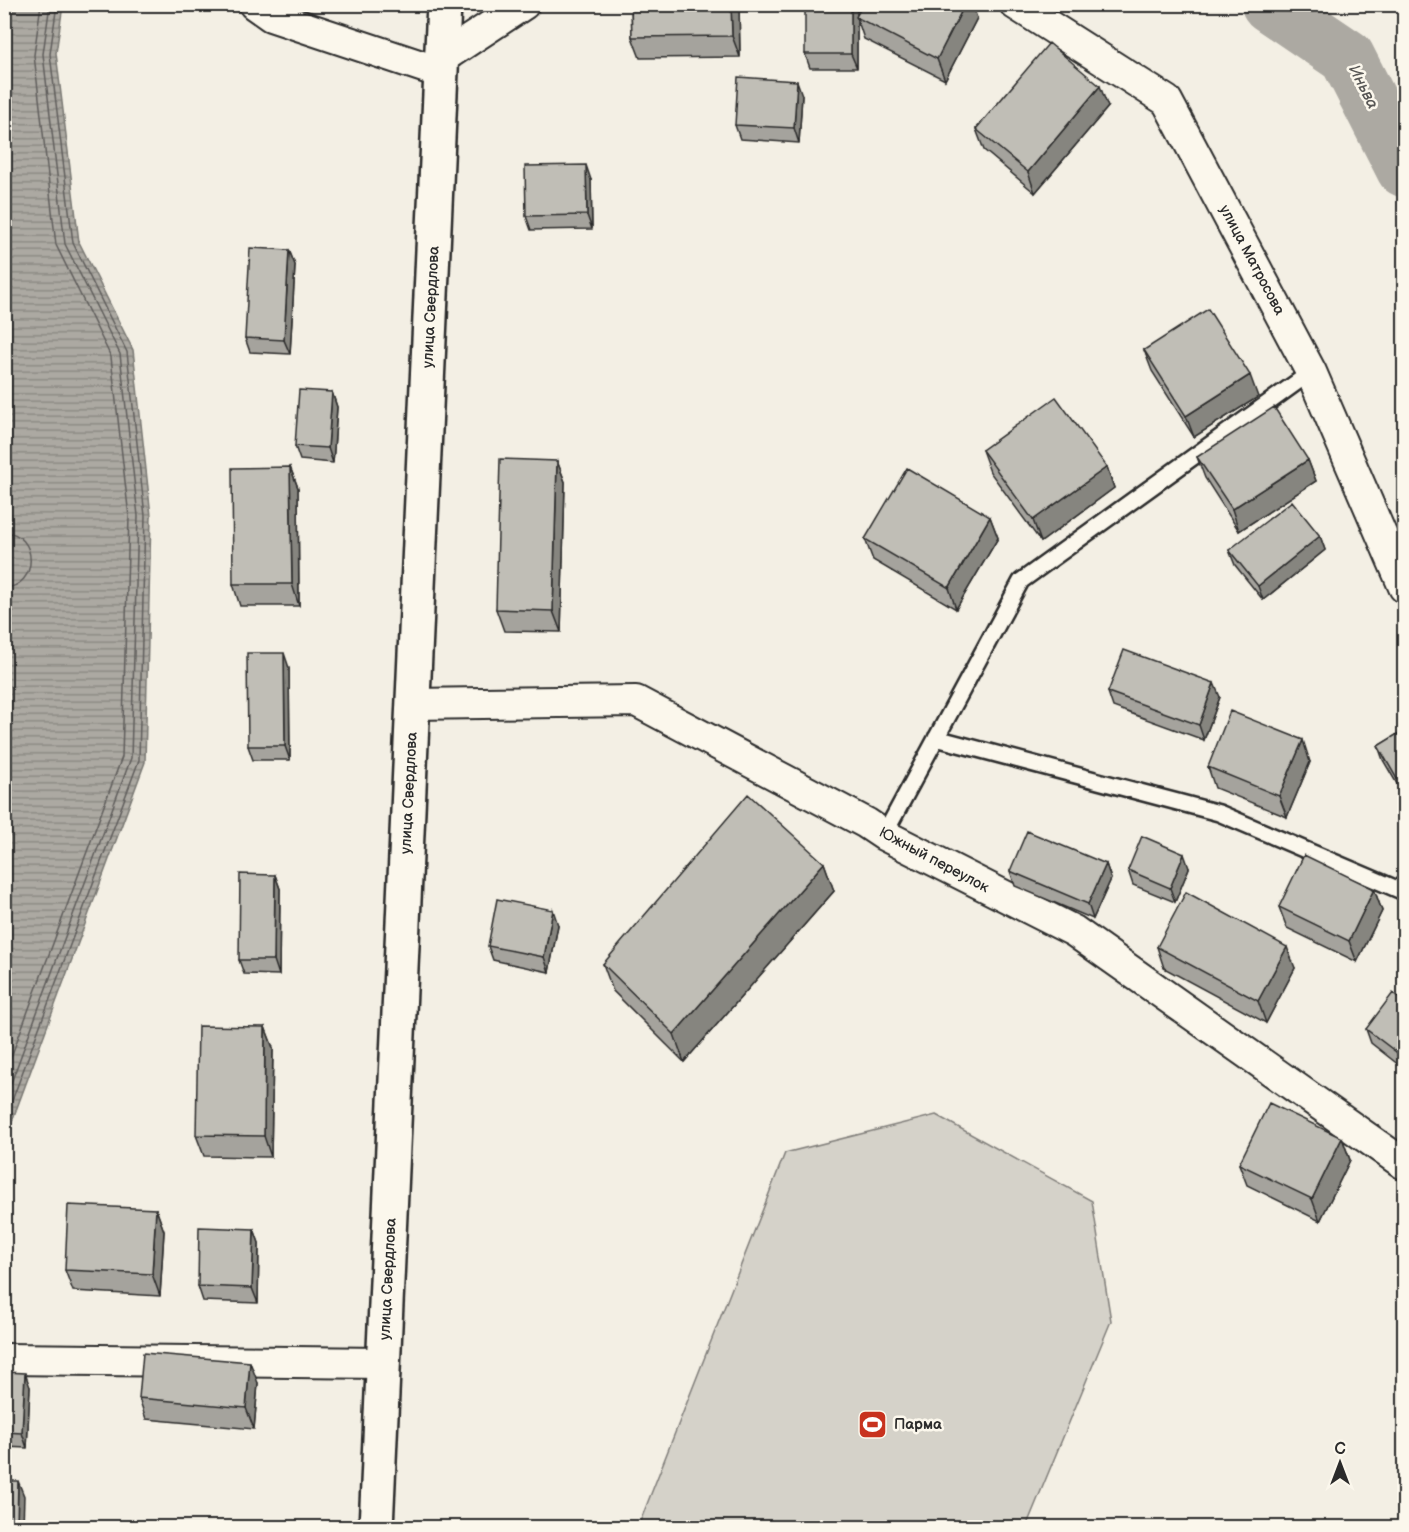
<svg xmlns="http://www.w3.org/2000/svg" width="1409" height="1532" font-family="'Balsamiq Sans',sans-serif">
	<defs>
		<pattern id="water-rules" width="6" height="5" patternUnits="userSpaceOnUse" patternTransform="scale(1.5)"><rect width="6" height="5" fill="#aca9a2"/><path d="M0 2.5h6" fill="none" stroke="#8c8a84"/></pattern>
	</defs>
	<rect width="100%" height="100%" fill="#f3efe4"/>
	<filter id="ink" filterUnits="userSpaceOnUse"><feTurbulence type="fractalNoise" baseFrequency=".0167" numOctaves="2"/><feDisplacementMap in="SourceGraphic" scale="12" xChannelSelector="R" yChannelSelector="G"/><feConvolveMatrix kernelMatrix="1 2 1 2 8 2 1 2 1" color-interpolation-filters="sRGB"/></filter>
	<g filter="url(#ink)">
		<!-- pitch -->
		<path fill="#d5d2c9" stroke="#807e7a" stroke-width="1.5" d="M936 1115 1092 1201 1111 1321 1026 1527H638L785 1153Z"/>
		<!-- water -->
		<path fill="url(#water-rules)" stroke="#787772" stroke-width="1.5" d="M5 4 63 5 56 53 79 242 133 350 151 516 145 762 11 1124 5 1132 4 588 8 559 4 536Z"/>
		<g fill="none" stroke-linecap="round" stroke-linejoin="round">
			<!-- shore -->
			<path stroke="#5f5d5b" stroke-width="1.5" d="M4 532C39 533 39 587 4 588
				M4 1076 122 757 129 517 111 357 56 245 34 55 41 4
				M4 1102 131 758 138 516 120 354 65 244 43 54 50 4
				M4 1122 139 760 145 516 127 352 73 243 50 54 57 4"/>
			<!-- river -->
			<path stroke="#aca9a2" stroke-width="56" d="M1269 4 1347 57 1404 169"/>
			<defs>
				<path id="lane" d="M936 738 1219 813 1404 892
					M884 835 1021 581 1311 372"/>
				<path id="street" d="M254 4 271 16 442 73
					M1015 4 1167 101 1311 372 1404 587
					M442 58 524 4
					M413 704 636 701 866 823 884 835 1074 931 1404 1164
					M4 1359 384 1363"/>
				<path id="secondary" d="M376 1528 444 4"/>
			</defs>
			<!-- lane casing -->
			<use href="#lane" stroke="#2b2b2b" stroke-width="20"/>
			<!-- street casing -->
			<use href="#street" stroke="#2b2b2b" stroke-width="34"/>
			<!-- secondary casing -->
			<use href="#secondary" stroke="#2b2b2b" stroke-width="38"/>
			<!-- lane -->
			<use href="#lane" stroke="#fbf7ec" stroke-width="15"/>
			<!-- street -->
			<use href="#street" stroke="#fbf7ec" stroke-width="30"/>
			<!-- secondary -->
			<use href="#secondary" stroke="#fbf7ec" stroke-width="33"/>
		</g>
		<!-- wall -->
		<path fill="#a5a39d" stroke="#2b2b2b" stroke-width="1.5" d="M631 4H739L740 57 640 58 632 37Z
			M857 12V17L977 18 945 80 864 39 857 18V68H810L805 54Z
			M802 95 799 143 740 139 735 125Z
			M1108 107 1035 193 984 150 976 129Z
			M591 180 592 229 531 230 526 216Z
			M289 250 295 265 290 354 250 352 245 338Z
			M1144 350 1258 397 1194 437 1152 371Z
			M332 392 337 407 333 463 300 460 295 446Z
			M982 450 1107 467 1114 488 1041 542 990 472Z
			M1197 457 1308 460 1316 481 1239 531 1205 478Z
			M557 461 565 482 561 632 504 631 496 609Z
			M290 467 298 488 299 606H240L233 584Z
			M990 517 998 538 956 609 873 560 865 539Z
			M1320 536 1325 550 1263 600 1235 565 1229 550Z
			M289 668 290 760H253L248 746Z
			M1108 692 1220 697 1204 740 1113 707Z
			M1404 730V796L1383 760 1378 746Z
			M1310 762 1287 817 1215 788 1208 767Z
			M824 863 834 891 684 1062 613 991 603 964Z
			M1106 864 1111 879 1093 919 1015 886 1010 871Z
			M1189 868 1175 902 1133 885 1128 870Z
			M275 875 280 889 279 975 244 974 239 960Z
			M1374 889 1382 911 1357 962 1287 928 1279 907Z
			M558 925 549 972 493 960 488 946Z
			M1157 947 1295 968 1266 1023 1164 968Z
			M1404 1002V1069L1371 1043 1366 1029Z
			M265 1027 273 1048 271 1157 204 1156 196 1135Z
			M1342 1138 1350 1160 1320 1221 1247 1185 1239 1164Z
			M156 1209 164 1231 160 1296 73 1291 65 1270Z
			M254 1229 259 1243 258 1303 203 1301 198 1286Z
			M4 1372 30 1387 27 1448 4 1447Z
			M258 1383 254 1429 146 1419 139 1398Z"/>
		<!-- shaded-wall -->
		<path fill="#86857f" stroke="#2b2b2b" stroke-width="1.5" d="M731 4H739L740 57 732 36Z
			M851 4H854L857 12V68L851 54Z
			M965 4H972L977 18 945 80 937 59Z
			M797 81 802 95 799 143 794 128Z
			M1100 86 1108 107 1035 193 1028 172Z
			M586 165 591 180 592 229 587 215Z
			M289 250 295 265 290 354 284 340Z
			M1250 375 1258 397 1194 437 1186 416Z
			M332 392 337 407 333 463 328 448Z
			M1308 460 1316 481 1239 531 1232 509Z
			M557 461 565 482 561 632 553 611Z
			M290 467 298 488 299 606 292 584Z
			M1107 467 1114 488 1041 542 1033 520Z
			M990 517 998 538 956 609 949 588Z
			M1320 536 1325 550 1263 600 1258 586Z
			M284 653 289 668 290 760 285 746Z
			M1214 683 1220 697 1204 740 1199 725Z
			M1303 740 1310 762 1287 817 1279 796Z
			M1184 854 1189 868 1175 902 1170 888Z
			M824 863 834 891 684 1062 674 1034Z
			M1106 864 1111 879 1093 919 1088 904Z
			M275 875 280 889 279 975 274 960Z
			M1374 889 1382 911 1357 962 1349 941Z
			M553 910 558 925 549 972 544 957Z
			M1287 947 1295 968 1266 1023 1258 1001Z
			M265 1027 273 1048 271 1157 264 1136Z
			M1342 1138 1350 1160 1320 1221 1312 1199Z
			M156 1209 164 1231 160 1296 152 1274Z
			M254 1229 259 1243 258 1303 252 1288Z
			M250 1362 258 1383 254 1429 246 1408Z
			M25 1373 30 1387 27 1448 22 1433Z
			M18 1481 24 1496 23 1527H17Z"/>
		<!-- building -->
		<path fill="#c0beb6" stroke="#2b2b2b" stroke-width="1.5" d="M631 4H731L732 36 632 37Z
			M805 4H851V54H805Z
			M863 4H965L937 59 856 17Z
			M1049 43 1100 86 1028 172 976 129Z
			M738 77 797 81 794 128 735 125Z
			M586 165 587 215 526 216 525 166Z
			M250 248 289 250 284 340 245 338Z
			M1208 309 1250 375 1186 416 1144 350Z
			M299 390 332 392 328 448 295 446Z
			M1056 397 1107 467 1033 520 982 450Z
			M1274 407 1308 460 1232 509 1197 457Z
			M500 459 557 461 553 611 496 609Z
			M290 467 292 584H233L232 468Z
			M907 468 990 517 949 588 865 539Z
			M1292 501 1320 536 1258 586 1229 550Z
			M1124 650 1214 683 1199 725 1108 692Z
			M247 653H284L285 746H248Z
			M1230 711 1303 740 1279 796 1208 767Z
			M1404 730V791L1378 746Z
			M748 794 824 863 674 1034 603 964Z
			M1027 831 1106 864 1088 904 1010 871Z
			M1142 836 1184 854 1170 888 1128 870Z
			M1304 855 1374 889 1349 941 1279 907Z
			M240 874 275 875 274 960H239Z
			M1186 892 1287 947 1258 1001 1157 947Z
			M497 899 553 910 544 957 488 946Z
			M1393 993 1404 1002V1058L1366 1029Z
			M198 1026 265 1027 264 1136 196 1135Z
			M1269 1103 1342 1138 1312 1199 1239 1164Z
			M68 1205 156 1209 152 1274 65 1270Z
			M199 1227 254 1229 252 1288 198 1286Z
			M143 1353 250 1362 246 1408 139 1398Z
			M4 1372 25 1373 22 1433 4 1432Z
			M4 1481H18L17 1527H4Z"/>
	</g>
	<!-- icons -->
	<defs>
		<symbol id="stadium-square" viewBox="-11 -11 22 22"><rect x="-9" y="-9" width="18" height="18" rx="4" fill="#c8321e" stroke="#fbf7ec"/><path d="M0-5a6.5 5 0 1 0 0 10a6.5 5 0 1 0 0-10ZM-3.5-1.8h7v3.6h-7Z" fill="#fff"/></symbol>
	</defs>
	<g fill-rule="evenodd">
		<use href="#stadium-square" x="856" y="1408" width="33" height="33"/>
	</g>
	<g text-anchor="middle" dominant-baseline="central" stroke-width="5" stroke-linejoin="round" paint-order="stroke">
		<!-- street labels -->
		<g font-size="15" fill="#2b2b2b" stroke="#fbf7ec">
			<text transform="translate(1252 260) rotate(62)">улица Матросова</text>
			<text transform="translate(431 307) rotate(-87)">улица Свердлова</text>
			<text transform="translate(409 793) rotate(-87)">улица Свердлова</text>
			<text transform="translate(934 860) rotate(28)">Южный переулок</text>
			<text transform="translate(388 1279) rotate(-87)">улица Свердлова</text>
		</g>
		<!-- poi labels -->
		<g font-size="15" font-weight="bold" fill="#2b2b2b" stroke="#fbf7ec" text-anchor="start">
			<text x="894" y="1424">Парма</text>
		</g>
		<!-- water labels -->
		<g font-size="16" font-style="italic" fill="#585755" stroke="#fbf7ec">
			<text transform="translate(1363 87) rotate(63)">Иньва</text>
		</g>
	</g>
	<!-- margin -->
	<rect width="1409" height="1532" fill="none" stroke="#fbf7ec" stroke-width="24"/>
	<rect x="12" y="12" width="1385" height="1508" fill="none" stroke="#2b2b2b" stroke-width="2" filter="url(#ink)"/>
	<!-- north arrow -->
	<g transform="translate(1340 1463)" stroke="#fbf7ec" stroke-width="4.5" paint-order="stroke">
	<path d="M0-4.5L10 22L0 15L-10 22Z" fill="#2b2b2b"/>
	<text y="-9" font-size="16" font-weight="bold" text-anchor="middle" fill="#2b2b2b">С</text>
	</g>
</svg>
